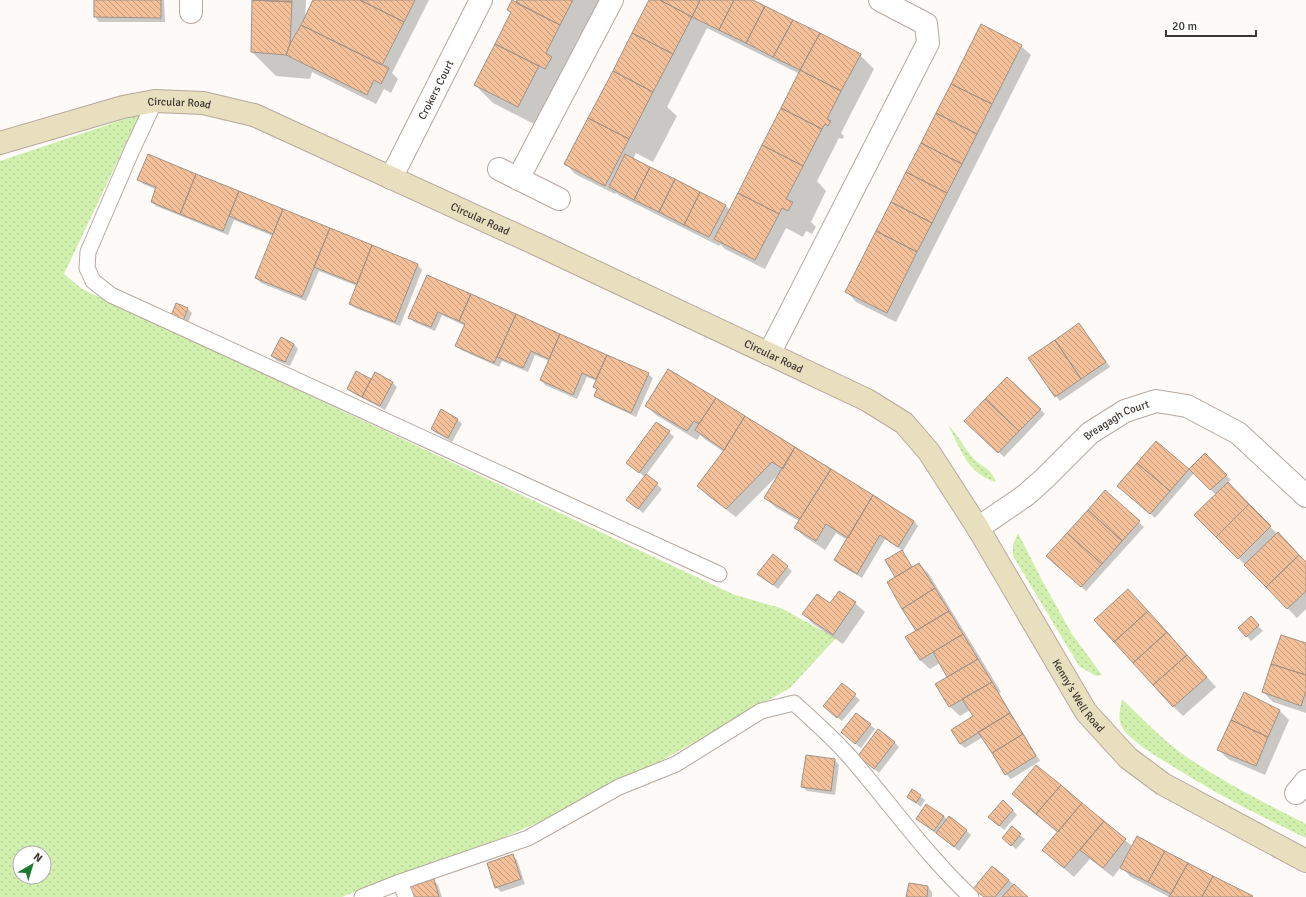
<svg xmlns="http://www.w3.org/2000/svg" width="1306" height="897" font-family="Signika,sans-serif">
	<defs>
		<pattern id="grass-dots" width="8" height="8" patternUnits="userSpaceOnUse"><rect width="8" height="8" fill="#d1f0ae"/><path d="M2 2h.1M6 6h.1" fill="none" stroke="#b4ce96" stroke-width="1.8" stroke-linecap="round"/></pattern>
		<pattern id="building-back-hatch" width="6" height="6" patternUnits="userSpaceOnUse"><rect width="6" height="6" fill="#f4c09a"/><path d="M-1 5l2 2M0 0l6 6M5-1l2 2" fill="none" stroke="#c79d7e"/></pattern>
	</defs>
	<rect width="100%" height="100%" fill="#fdfaf7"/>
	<!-- grass -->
	<path fill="url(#grass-dots)" fill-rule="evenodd" d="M140 114 64 274 82 289 735 595 781 608 836 638 790 688 659 762 539 822 491 843 398 875 342 897H0V161ZM20 853H44V877H20Z
		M948 425C959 435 964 449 975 460 985 469 990 467 996 482 967 474 961 449 948 425Z
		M1018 533 1044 584 1072 634 1102 675 1096 676 1079 666 1013 556V545Z
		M1122 699C1144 720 1165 743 1191 760 1227 784 1267 804 1306 824V838C1259 816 1213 792 1169 764 1157 757 1130 740 1123 729 1117 719 1120 710 1122 699Z"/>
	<!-- shadow -->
	<path fill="#0003" fill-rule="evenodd" d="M95 0H164L165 22H99L95 17Z
		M253 0H306L305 19 315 0H429L392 73 398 79 391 93 384 89 376 104 312 72 310 79 276 76 252 52Z
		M518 0H600L578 42 575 41 583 50 536 125 493 103 475 85 512 14 508 10 517 4Z
		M650 0H751L860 55 874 69 841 133 844 136 843 139 839 138 817 181 826 191 811 222 816 227 812 234 806 231 803 237 786 228 765 269 725 249 720 244 719 246 620 196 616 193 615 194 575 174 566 164ZM707 28 800 74 730 210 725 205 633 159 636 153 653 162 677 116 667 107Z
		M1021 46 1031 55 896 322 856 302 847 292Z
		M148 156 418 265 422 270 400 326 355 308 350 304 357 286 319 271 306 301 261 283 256 278 273 236 234 220 228 235 156 206 152 202 157 190 143 184 139 179Z
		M428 276 648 374 653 378 636 417 600 400 596 396 598 391 594 387 597 381 587 377 577 399 545 385 541 380 549 361 535 355 528 372 502 361 499 367 461 350 457 346 465 326 442 315 435 331 414 322 410 317Z
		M188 309 192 313 187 325 177 321Z
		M1083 329 1110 367 1060 401 1056 396 1030 359Z
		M281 338 294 344 298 349 290 366 277 361 272 356Z
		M668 370 914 521 918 526 903 551 885 539 862 578 840 565 835 560 847 540 836 533 825 550 805 537 795 528 799 521 775 507 766 498 779 474 736 517 708 496 698 486 724 452 706 440 700 435 697 440 656 415 646 405Z
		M356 373 371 380 392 382 397 387 385 410 353 393 348 389Z
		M1007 378 1045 414 1004 457 966 421Z
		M458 420 462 424 452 442 436 433 432 429Z
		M669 432 674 437 646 475 662 489 643 513 627 500 645 477 627 463Z
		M1157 442 1189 470 1205 454 1231 480 1227 483 1306 563V609L1297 618 1196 515 1216 495 1194 473 1155 518 1123 490Z
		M1105 491 1144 527 1086 591 1052 561Z
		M903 551 902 552 913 568 919 564 929 574 1001 692 999 693 1040 761 1011 779 1006 774 983 737 965 748 960 744 974 717 970 710 960 716 950 707 936 685 949 677 940 663 930 669 920 660 917 631 897 577 887 561Z
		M787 567 792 571 778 589 758 574Z
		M1138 600 1216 687 1183 716 1173 706Z
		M855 603 865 612 843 644 813 624 804 614 831 605Z
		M1251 618 1263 631 1251 641 1239 628Z
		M1306 645V713L1273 702 1263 692Z
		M842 684 860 700 842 721 829 711Z
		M1280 711 1289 720 1265 775 1228 759 1218 749Z
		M870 725 875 729 861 748 847 737Z
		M894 742 899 747 879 773 859 756Z
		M835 760 839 765 835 795 807 791 802 786Z
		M1036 767 1132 846 1252 897H1169L1131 877 1121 867 1113 877 1090 859 1074 877 1053 859 1058 833 1023 804 1014 794Z
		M920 796 925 800 921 807 908 797Z
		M1013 810 1017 815 1004 830 994 821Z
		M944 816 947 820 966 830 971 835 959 851 917 819Z
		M1020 835 1025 839 1016 849 1008 842Z
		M513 856 517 860 525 884 501 892 496 887Z
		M1009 880 1027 897H984Z
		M434 881 438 885 442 897H410Z
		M928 887 932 892V897H907Z"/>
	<!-- building -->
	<path fill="url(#building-back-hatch)" stroke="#a19388" d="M94 0H161V18L94 17Z
		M252 0H292V2Z
		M252 0 292 2 290 44 286 55 251 52Z
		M313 0H360L404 22 382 65 301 25Z
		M360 0H415L404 22Z
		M512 0 560 25 546 53 552 57 545 69 495 44 511 12 507 10Z
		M517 0H573L560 25 516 3Z
		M649 0H660L692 17 673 54 632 33Z
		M660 0H700L692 17Z
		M700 0H734L719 30 692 17Z
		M734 0H753L765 6 746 43 719 30Z
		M765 6 793 20 773 57 746 43Z
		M793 20 820 33 800 70 773 57Z
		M981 24 1022 45 992 104 951 84Z
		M301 25 389 68 381 84 374 80 367 95 286 55 290 44Z
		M632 33 673 54 653 92 613 71Z
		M820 33 861 54 841 91 800 70Z
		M495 44 539 66 518 107 474 85Z
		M800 70 841 91 827 119 831 121 828 126 825 124 822 129 781 108Z
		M613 71 653 92 629 139 588 118Z
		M951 84 992 104 977 134 936 113Z
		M781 108 822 129 803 166 762 145Z
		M936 113 977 134 962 164 921 143Z
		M588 118 629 139 605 186 564 164Z
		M921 143 962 164 947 193 906 172Z
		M762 145 803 166 786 199 793 202 788 211 782 208 779 214 738 193Z
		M148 154 196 174 180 214 151 202 156 187 137 180Z
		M625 154 650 167 634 200 609 187Z
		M650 167 675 179 659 212 634 200Z
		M906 172 947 193 932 223 891 202Z
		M196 174 239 191 223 231 180 214Z
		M675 179 700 192 684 225 659 212Z
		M239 191 283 209 273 234 229 216Z
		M700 192 726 205 709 237 684 225Z
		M738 193 779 214 755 260 714 239Z
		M891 202 932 223 917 252 876 231Z
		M283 209 330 228 302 297 255 278Z
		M330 228 372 245 357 284 314 267Z
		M876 231 917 252 887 313 845 292Z
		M372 245 418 264 395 322 349 304Z
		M427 275 471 294 459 321 438 312 431 327 408 318Z
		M471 294 516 314 494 363 455 346 465 324 459 321Z
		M176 303 188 308 183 321 171 316Z
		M516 314 560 334 549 359 531 351 523 368 497 357Z
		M1079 323 1106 362 1081 379 1055 340Z
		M560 334 607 355 596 379 582 373 573 395 540 380Z
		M281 337 294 344 285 362 271 356Z
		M1055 340 1081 379 1055 397 1028 358Z
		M607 355 649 373 631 413 594 396 597 389 593 387Z
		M668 369 716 398 699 424 694 421 687 431 645 406Z
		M356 371 371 379 362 397 347 389Z
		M375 372 393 382 380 406 362 397Z
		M1007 377 1041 409 1019 431 985 399Z
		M716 398 745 416 724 450 695 430Z
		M985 399 1019 431 998 453 964 421Z
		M441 409 458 419 448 438 431 429Z
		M745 416 795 447 783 469 772 462 726 509 697 486 724 450Z
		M656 422 670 431 639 473 626 463Z
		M1156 441 1189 469 1170 491 1137 463Z
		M795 447 831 469 800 519 764 498Z
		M1205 453 1227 475 1210 490 1189 469Z
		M1137 463 1170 491 1150 514 1117 486Z
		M831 469 873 495 848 538 826 524 816 541 794 528Z
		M646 474 658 483 638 509 626 500Z
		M1228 482 1249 504 1216 537 1194 515Z
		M1105 490 1140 521 1122 541 1088 510Z
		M873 495 914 521 898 547 880 535 857 574 834 560Z
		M1249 504 1271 526 1238 559 1216 537Z
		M1088 510 1122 541 1102 564 1067 533Z
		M1278 532 1299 555 1266 587 1244 565Z
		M1067 533 1102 564 1081 587 1046 556Z
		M902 550 912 567 895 577 885 560Z
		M773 554 788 566 773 585 757 574Z
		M1299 555 1306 562V591L1287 609 1266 587Z
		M919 563 935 588 902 609 887 582Z
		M935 588 949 611 916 631 902 609Z
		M1128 589 1148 611 1114 642 1094 620Z
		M839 591 856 602 833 635 802 614 817 594 830 603Z
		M949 611 963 634 920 660 905 637Z
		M1148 611 1167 632 1133 663 1114 642Z
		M1251 616 1259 625 1246 637 1238 628Z
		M1167 632 1187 655 1153 685 1133 663Z
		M963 634 978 659 947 677 933 652Z
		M1281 635 1306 643V675L1271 664Z
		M1187 655 1207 677 1173 707 1153 685Z
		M978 659 992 682 949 707 935 684Z
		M1271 664 1306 675V691L1301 706 1262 692Z
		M992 682 1010 713 960 744 951 730 973 716 962 699Z
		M842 683 856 694 837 718 823 706Z
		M1244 692 1280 710 1268 737 1231 720Z
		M856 713 871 724 855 744 841 732Z
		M1010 713 1023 734 992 753 978 732Z
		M1231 720 1268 737 1256 766 1217 750Z
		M878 729 895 742 874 769 858 756Z
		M1023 734 1036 756 1005 775 992 753Z
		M806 755 835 759 831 791 801 787Z
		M1036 765 1061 785 1036 814 1012 794Z
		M1061 785 1082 803 1058 832 1036 814Z
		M912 789 921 795 916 803 907 797Z
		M1003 800 1013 810 999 826 988 817Z
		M1082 803 1104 821 1064 868 1042 850Z
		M926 804 944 816 934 831 916 819Z
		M949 816 967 830 954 847 936 833Z
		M1104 821 1126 839 1103 868 1080 850Z
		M1012 826 1021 834 1011 846 1002 838Z
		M1137 836 1165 851 1148 882 1120 868Z
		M1165 851 1188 863 1171 894 1148 882Z
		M513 854 521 879 495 888 487 863Z
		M1188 863 1213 876 1202 897H1169Z
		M992 866 1009 880 995 897H984L973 889Z
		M1213 876 1253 896 1252 897H1202Z
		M434 879 439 897H409L407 888Z
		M909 883 928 886 927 897H906Z
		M1014 884 1028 897H1002Z"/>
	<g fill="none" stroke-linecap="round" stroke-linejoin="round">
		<defs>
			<path id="lane" d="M155 101 132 150 88 252 87 268 93 281 111 295 719 574
				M400 882 406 897
				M362 897 400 882 528 838 619 787 676 764 761 711 794 703C813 720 832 737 849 756 889 802 926 855 971 897"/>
			<g id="street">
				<path d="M191 12V0"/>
				<path d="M499 169 559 199"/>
				<path id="s1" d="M391 178 481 0"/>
				<path d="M518 179 612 0"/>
				<path d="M769 354 928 43 926 24 880 0"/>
				<path id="s2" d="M978 528 1026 495 1045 478 1090 433 1125 411 1156 401 1187 406 1238 433 1306 496"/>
				<path d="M1296 793 1306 781"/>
			</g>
			<g id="secondary">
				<path id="s3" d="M0 143 123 107 155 101 203 103 254 115 547 249 867 400 904 423 929 452 978 528 1086 712 1128 758 1163 784 1306 861"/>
			</g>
		</defs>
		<!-- lane casing -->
		<use href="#lane" stroke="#b7a89e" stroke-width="17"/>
		<!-- street casing -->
		<use href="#street" stroke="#b7a89e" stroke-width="24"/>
		<!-- secondary casing -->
		<use href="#secondary" stroke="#b7a89e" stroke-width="24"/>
		<!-- lane -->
		<use href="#lane" stroke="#fff" stroke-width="15"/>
		<!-- street -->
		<use href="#street" stroke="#fff" stroke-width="22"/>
		<!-- secondary -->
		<use href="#secondary" stroke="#e8dfbf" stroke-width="22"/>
	</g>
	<g text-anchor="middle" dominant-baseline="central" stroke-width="4" stroke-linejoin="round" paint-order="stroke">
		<!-- street labels -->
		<g font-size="11" fill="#3d3733" stroke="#fff">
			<text stroke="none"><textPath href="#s1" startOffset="99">Crokers Court</textPath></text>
			<text stroke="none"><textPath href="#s3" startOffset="185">Circular Road</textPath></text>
			<text stroke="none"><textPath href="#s3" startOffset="510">Circular Road</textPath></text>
			<text stroke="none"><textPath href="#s3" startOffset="834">Circular Road</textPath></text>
			<text stroke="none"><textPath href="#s2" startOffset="177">Breagagh Court</textPath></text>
			<text stroke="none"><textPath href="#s3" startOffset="1305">Kenny's Well Road</textPath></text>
		</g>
	</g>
	<!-- north arrow -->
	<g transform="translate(32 865) rotate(38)"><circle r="19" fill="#ffffff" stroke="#b1afad"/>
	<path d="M0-3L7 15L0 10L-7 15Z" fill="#1c7b2b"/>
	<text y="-6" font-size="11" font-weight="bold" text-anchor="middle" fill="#3d3733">N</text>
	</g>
	<!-- scale -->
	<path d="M1166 30v6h90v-6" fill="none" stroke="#3d3733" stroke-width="2"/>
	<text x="1172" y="30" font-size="12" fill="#3d3733" stroke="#ffffff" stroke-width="3" paint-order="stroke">20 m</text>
</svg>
